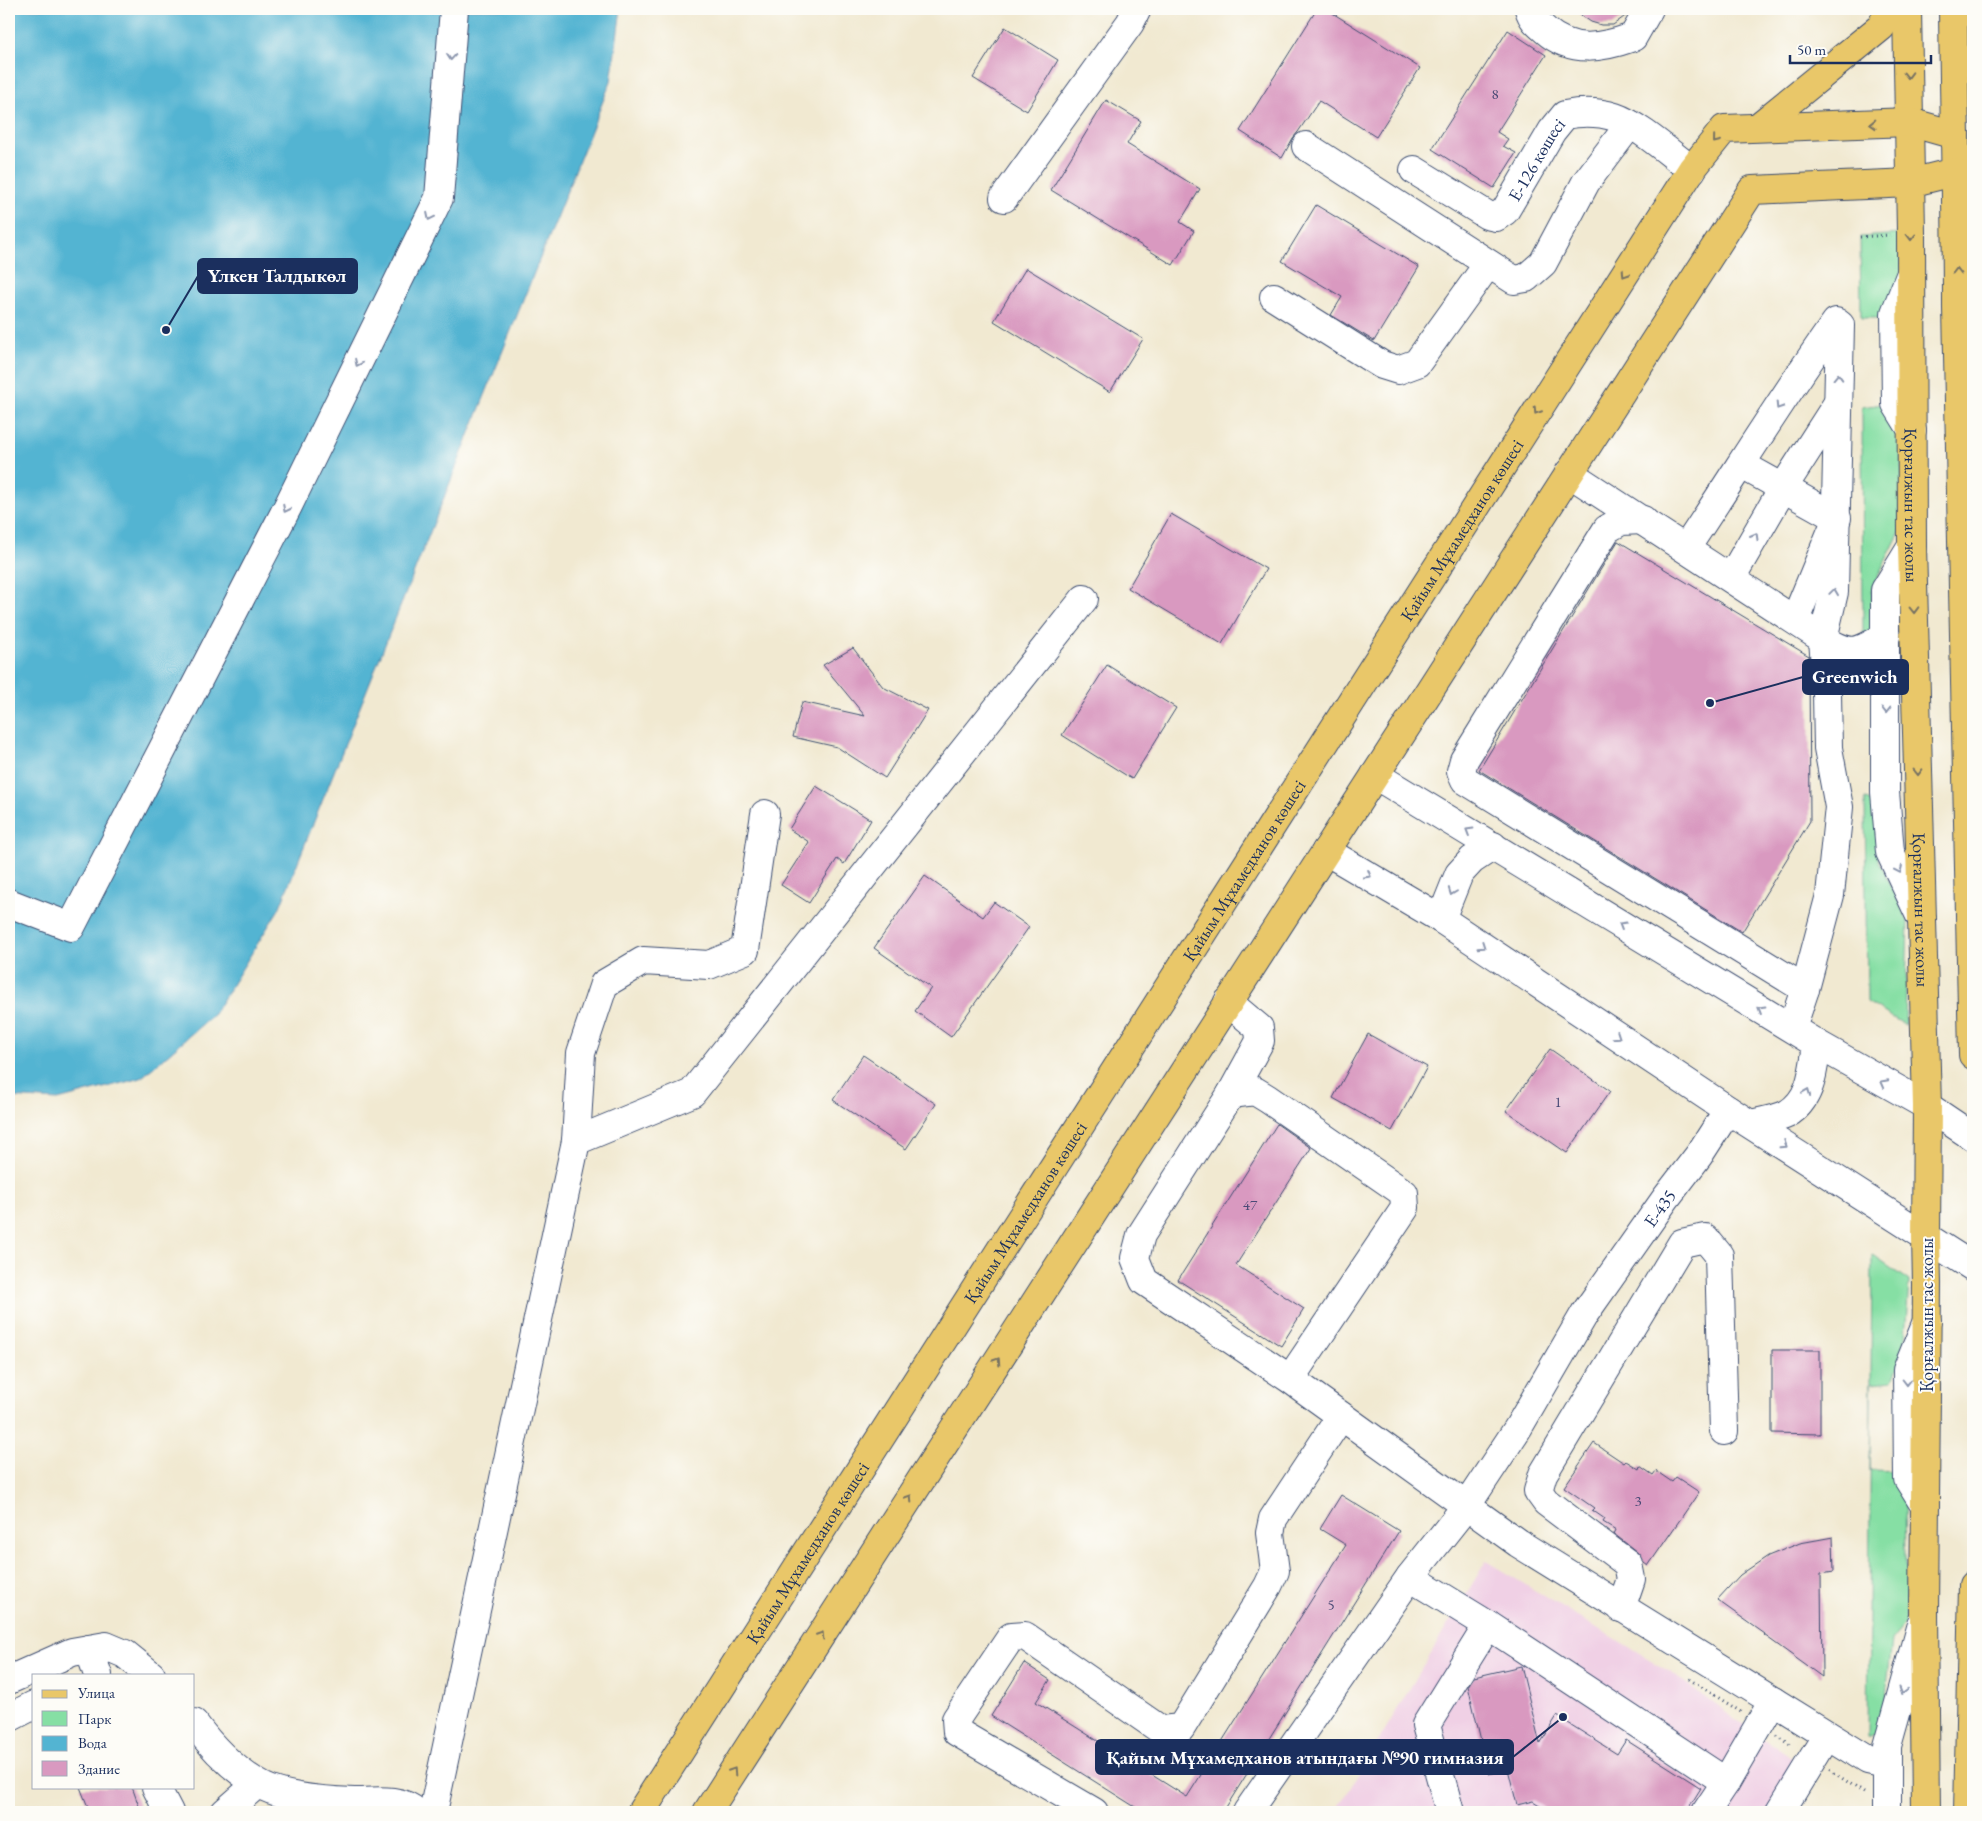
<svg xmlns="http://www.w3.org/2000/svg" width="1982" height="1821" font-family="'EB Garamond',serif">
	<rect width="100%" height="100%" fill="#fdfcf7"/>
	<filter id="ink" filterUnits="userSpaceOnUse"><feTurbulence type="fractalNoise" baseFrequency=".02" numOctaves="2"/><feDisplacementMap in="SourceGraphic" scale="10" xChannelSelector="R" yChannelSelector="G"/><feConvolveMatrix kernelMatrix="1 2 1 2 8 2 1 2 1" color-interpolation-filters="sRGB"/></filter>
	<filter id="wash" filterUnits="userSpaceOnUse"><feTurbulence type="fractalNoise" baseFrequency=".0096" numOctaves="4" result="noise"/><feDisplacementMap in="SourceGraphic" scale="20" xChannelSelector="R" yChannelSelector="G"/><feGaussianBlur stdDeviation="1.12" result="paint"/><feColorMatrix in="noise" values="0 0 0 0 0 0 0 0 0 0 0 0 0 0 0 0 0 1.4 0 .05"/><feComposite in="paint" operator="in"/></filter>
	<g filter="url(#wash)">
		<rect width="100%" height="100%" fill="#f1e9d1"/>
		<!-- built -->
		<path fill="#f0d0e5" d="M1486 1561 1670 1672 1797 1762 1768 1812H1336Z"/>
		<!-- green -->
		<path fill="#86dfa4" stroke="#508781" d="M1900 234 1902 274 1887 318H1861L1860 237Z
			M1889 403 1901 428 1904 524 1872 588V630L1863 634 1862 407Z
			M1865 799 1876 805 1879 861 1908 921 1905 1025 1867 1002Z
			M1872 1255 1909 1281 1904 1351 1893 1381 1871 1383 1870 1471 1899 1472 1904 1499 1906 1623 1892 1640 1882 1732 1868 1738Z"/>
		<!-- water -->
		<path fill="#53b4d2" stroke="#377298" d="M9 9H621L611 81 279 909 214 1014 141 1078 58 1100 9 1097Z"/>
		<g id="blocks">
			<!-- building -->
			<path fill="#d999c0" d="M1317 9H1326L1420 68 1376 137 1319 101 1298 132 1293 138 1282 158 1240 131Z
				M1572 9H1631L1628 14 1613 25H1601L1591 22Z
				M1005 27 1058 60 1027 111 973 78Z
				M1508 30 1546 55 1497 132 1508 139 1503 146 1516 153 1494 188 1432 149Z
				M1106 100 1141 121 1127 144 1200 189 1180 222 1194 231 1173 265 1051 190Z
				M1316 205 1419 267 1374 341 1331 315 1342 297 1282 261Z
				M1026 268 1143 339 1110 392 994 321Z
				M1171 514 1266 569 1222 644 1128 588Z
				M1618 541 1809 656 1810 821 1742 932 1479 770Z
				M853 648 883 687 928 710 885 778 837 747 793 737 802 702 865 716 823 665Z
				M1107 665 1176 708 1132 779 1062 735Z
				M816 786 871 820 844 864 837 859 809 903 781 885 809 842 789 829Z
				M925 876 983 917 994 902 1029 927 951 1037 915 1011 931 988 874 948Z
				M1368 1034 1427 1067 1392 1131 1333 1098Z
				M1550 1049 1610 1091 1567 1153 1506 1111Z
				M863 1055 936 1104 906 1149 833 1100Z
				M1277 1124 1311 1148 1236 1265 1304 1309 1281 1346 1178 1280Z
				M1772 1350H1820V1434L1772 1433Z
				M1594 1443 1624 1463 1626 1461 1639 1469 1640 1466 1653 1475 1656 1471 1672 1482 1676 1477 1699 1492 1648 1566 1644 1563 1637 1552 1614 1534 1616 1530 1603 1522 1605 1519 1592 1510 1594 1508 1564 1487Z
				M1341 1495 1399 1531 1223 1812H1143L991 1716 1024 1663 1050 1680 1036 1702 1187 1797 1346 1545 1320 1529Z
				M1833 1537 1834 1572 1821 1574 1822 1677 1764 1635 1765 1634 1717 1600 1740 1575 1768 1556 1800 1543Z
				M1521 1666 1540 1744 1557 1716 1617 1754 1626 1740 1701 1788 1686 1812H1551L1533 1801 1517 1805 1508 1769 1489 1774 1468 1686 1474 1677Z
				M80 1787H132L141 1812H90Z"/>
		</g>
	</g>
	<g filter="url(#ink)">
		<use href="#blocks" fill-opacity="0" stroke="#3b4b6f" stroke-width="1"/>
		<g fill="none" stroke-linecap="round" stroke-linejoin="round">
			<defs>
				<g id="minor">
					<path d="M1529 9C1532 19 1537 23 1545 30 1572 54 1602 48 1633 37L1649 9"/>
					<path d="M1306 146 1514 280 1526 278 1543 263 1586 182 1630 124"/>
					<path id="s1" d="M1414 170 1487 215 1496 217 1505 211 1552 131 1565 115C1581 112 1599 112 1615 117 1637 124 1672 155 1692 170"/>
					<path d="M1954 172 1973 170"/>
					<path d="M1004 198 1130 23 1137 9"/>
					<path d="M1911 273 1895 313 1896 404 1912 430"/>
					<path d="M1274 297 1382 365 1398 370 1417 363 1488 264"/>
					<path d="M1742 465 1837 518 1795 620"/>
					<path d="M1569 473 1823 639C1854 657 1856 653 1886 636"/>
					<path d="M1643 520 1621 521 1607 529 1464 760 1461 771 1465 780 1805 989"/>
					<path d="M1912 546 1885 590V792L1890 852 1922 920"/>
					<path d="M1686 548C1736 473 1783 396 1836 322L1840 325 1834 592 1823 639 1827 693 1828 748 1839 807 1830 895 1805 989 1792 1028"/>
					<path d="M1731 578 1783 488 1837 404"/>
					<path d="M1375 775 1817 1044 1927 1106 1973 1137"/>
					<path d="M1326 851 1441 919 1728 1110 1973 1267"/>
					<path d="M9 903 71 927 288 506 439 198 454 9"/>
					<path d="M1441 919 1459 874 1472 860 1493 846"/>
					<path d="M1228 1002 1259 1028 1260 1041 1231 1094"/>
					<path d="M1752 1124C1763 1121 1777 1119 1787 1114 1812 1099 1813 1071 1817 1044"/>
					<path d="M576 1141 581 1053 604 984 643 961 709 965 745 950 765 814"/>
					<path d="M1290 1379 1405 1208 1404 1193 1268 1099 1255 1091 1231 1094 1141 1235 1135 1258 1144 1281 1290 1379 1518 1543 1868 1760 1886 1764"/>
					<path d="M1925 1506 1908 1479 1907 1370 1927 1321"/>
					<path d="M1410 1577 1488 1625 1726 1782 1773 1701"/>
					<path d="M1621 1608 1631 1579 1628 1564 1546 1502 1538 1491 1543 1474 1682 1243 1705 1238 1719 1255 1724 1431"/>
					<path d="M89 1649 98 1675"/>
					<path d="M9 1680 72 1652 106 1646 125 1654 151 1675"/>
					<path d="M9 1718 34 1705"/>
					<path d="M194 1723C210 1745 232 1768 257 1783 280 1798 326 1801 354 1802 374 1802 399 1797 416 1812"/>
					<path d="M156 1787 169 1812"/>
					<path d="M225 1812 257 1784"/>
					<path d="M433 1812 576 1141 692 1093 1084 599"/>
					<path d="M1094 1812 957 1732 956 1719 1011 1637 1025 1636 1161 1730 1181 1728 1268 1586 1275 1571 1270 1533 1273 1519 1341 1416"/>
					<path id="s2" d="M1247 1812 1410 1577 1467 1505 1518 1428 1585 1313 1666 1198 1699 1155 1728 1110"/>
					<path d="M1450 1812 1426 1725 1488 1625"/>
					<path d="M1706 1812 1726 1782"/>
					<path d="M1780 1812 1827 1735"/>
					<path d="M1887 1812V1746L1921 1624"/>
				</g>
				<g id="major">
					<path id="s3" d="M1907 9 1911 233 1912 546 1927 1106 1926 1237 1927 1284 1924 1611 1926 1812"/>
					<path d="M1953 9C1954 108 1957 208 1957 308L1973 1055"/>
					<path d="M1758 127 1881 27 1890 9"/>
					<path id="s4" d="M641 1812 1692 169 1724 129 1909 122 1955 135"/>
					<path d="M707 1812 1752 190 1910 183 1954 172"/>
					<path d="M1968 1812 1973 1585"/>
				</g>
			</defs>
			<!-- minor casing -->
			<use href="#minor" stroke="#3b4b6f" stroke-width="30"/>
			<!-- major casing -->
			<use href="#major" stroke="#3b4b6f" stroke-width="30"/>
			<!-- path -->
			<path stroke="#3b4b6f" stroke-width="3" stroke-dasharray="1 4" stroke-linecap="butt" d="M1860 237 1890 235
				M1689 1679 1741 1712
				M1777 1736 1793 1746
				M1830 1770 1864 1793"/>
			<!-- minor -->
			<use href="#minor" stroke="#fff" stroke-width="28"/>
			<!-- major -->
			<use href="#major" stroke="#e9c769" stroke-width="28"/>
		</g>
		<!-- one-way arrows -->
		<defs><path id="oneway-chevron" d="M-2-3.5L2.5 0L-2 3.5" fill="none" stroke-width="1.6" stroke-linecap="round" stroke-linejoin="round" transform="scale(1.25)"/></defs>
		<g stroke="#8d97ae">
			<use href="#oneway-chevron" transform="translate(451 57) rotate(95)"/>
			<use href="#oneway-chevron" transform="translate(430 217) rotate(116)"/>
			<use href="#oneway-chevron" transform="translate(358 363) rotate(116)"/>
			<use href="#oneway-chevron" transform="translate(1838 377) rotate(-88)"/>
			<use href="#oneway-chevron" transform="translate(1779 406) rotate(122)"/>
			<use href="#oneway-chevron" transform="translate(286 509) rotate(117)"/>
			<use href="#oneway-chevron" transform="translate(1755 536) rotate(-60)"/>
			<use href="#oneway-chevron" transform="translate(1834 592) rotate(-82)"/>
			<use href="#oneway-chevron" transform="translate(1886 710) rotate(90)"/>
			<use href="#oneway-chevron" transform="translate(1469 831) rotate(-149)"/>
			<use href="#oneway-chevron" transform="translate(1899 870) rotate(65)"/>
			<use href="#oneway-chevron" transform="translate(1368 875) rotate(31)"/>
			<use href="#oneway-chevron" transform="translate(1452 892) rotate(111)"/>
			<use href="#oneway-chevron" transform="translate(1622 925) rotate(-149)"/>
			<use href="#oneway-chevron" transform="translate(1482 946) rotate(34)"/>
			<use href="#oneway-chevron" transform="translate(1761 1009) rotate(-149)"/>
			<use href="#oneway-chevron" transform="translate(1617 1036) rotate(34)"/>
			<use href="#oneway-chevron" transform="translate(1884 1083) rotate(-152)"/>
			<use href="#oneway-chevron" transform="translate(1807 1092) rotate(-68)"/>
			<use href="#oneway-chevron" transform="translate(1784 1145) rotate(33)"/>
			<use href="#oneway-chevron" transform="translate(1907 1382) rotate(90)"/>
			<use href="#oneway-chevron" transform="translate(1902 1691) rotate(105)"/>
		</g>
		<g stroke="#787363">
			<use href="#oneway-chevron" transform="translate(1908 75) rotate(89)"/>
			<use href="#oneway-chevron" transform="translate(1873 124) rotate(178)"/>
			<use href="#oneway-chevron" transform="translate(1716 140) rotate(129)"/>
			<use href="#oneway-chevron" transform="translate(1911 237) rotate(90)"/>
			<use href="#oneway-chevron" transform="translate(1957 271) rotate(-90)"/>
			<use href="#oneway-chevron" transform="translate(1625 274) rotate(123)"/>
			<use href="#oneway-chevron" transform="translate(1537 411) rotate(123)"/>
			<use href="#oneway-chevron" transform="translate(1914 610) rotate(89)"/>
			<use href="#oneway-chevron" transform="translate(1918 772) rotate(89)"/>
			<use href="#oneway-chevron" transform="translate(997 1361) rotate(-57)"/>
			<use href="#oneway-chevron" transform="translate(909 1498) rotate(-57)"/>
			<use href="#oneway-chevron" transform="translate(821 1635) rotate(-57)"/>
			<use href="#oneway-chevron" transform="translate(733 1771) rotate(-57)"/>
		</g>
	</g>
	<g text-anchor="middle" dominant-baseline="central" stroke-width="4" stroke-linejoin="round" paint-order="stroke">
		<!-- number labels -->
		<g font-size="15" fill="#4a4a76">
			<text x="1495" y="93">8</text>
			<text x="1558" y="1101">1</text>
			<text x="1250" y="1204">47</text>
			<text x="1638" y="1500">3</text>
			<text x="1331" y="1604">5</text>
		</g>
		<!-- street labels -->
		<g font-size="18" fill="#1b2f5e" stroke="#fdfcf7">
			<text stroke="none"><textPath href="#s1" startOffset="166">Е-126 көшесі</textPath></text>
			<text stroke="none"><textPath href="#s3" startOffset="496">Қорғалжын тас жолы</textPath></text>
			<text stroke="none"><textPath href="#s4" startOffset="1522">Қайым Мұхамедханов көшесі</textPath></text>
			<text stroke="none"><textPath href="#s4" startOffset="1118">Қайым Мұхамедханов көшесі</textPath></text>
			<text stroke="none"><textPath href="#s3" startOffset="901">Қорғалжын тас жолы</textPath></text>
			<text stroke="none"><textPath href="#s2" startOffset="732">Е-435</textPath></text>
			<text stroke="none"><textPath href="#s4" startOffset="712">Қайым Мұхамедханов көшесі</textPath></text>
			<text transform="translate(1926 1315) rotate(-90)">Қорғалжын тас жолы</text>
			<text stroke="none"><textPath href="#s4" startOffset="308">Қайым Мұхамедханов көшесі</textPath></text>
		</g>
	</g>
	<!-- callouts -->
	<path fill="none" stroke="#1b2f5e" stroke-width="2" d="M166 330L198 276M1710 703L1803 677M1563 1717L1513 1757"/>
	<g fill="#1b2f5e" stroke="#fdfcf7" stroke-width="2">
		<circle cx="166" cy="330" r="5"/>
		<circle cx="1710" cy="703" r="5"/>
		<circle cx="1563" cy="1717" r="5"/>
	</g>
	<g fill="#1b2f5e" stroke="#1b2f5e" stroke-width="2">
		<rect x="198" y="259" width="159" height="34" rx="5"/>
		<rect x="1803" y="660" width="105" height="34" rx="5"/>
		<rect x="1096" y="1740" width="417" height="34" rx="5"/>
	</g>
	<g font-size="19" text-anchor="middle" font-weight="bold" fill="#fff">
		<text x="277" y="282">Үлкен Талдыкөл</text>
		<text x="1855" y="683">Greenwich</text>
		<text x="1305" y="1764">Қайым Мұхамедханов атындағы №90 гимназия</text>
	</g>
	<!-- margin -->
	<rect width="1982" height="1821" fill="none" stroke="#fdfcf7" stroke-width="30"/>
	<!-- legend -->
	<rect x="32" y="1674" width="162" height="115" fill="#fdfcf7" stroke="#a3aaba"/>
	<rect x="42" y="1690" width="25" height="8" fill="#e9c769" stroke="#a3aaba"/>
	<text x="78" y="1698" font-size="15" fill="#1b2f5e">Улица</text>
	<rect x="42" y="1711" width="25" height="15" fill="#86dfa4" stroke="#a3aaba"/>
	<text x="78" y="1724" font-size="15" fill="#1b2f5e">Парк</text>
	<rect x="42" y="1736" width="25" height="15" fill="#53b4d2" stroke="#a3aaba"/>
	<text x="78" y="1748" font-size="15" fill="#1b2f5e">Вода</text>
	<rect x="42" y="1761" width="25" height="15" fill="#d999c0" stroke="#a3aaba"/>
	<text x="78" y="1774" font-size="15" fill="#1b2f5e">Здание</text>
	<!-- scale -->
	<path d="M1790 55v8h141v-8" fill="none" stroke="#1b2f5e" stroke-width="2.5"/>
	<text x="1797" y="55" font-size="15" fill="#1b2f5e" stroke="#fdfcf7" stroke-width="4" paint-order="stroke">50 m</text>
</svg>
